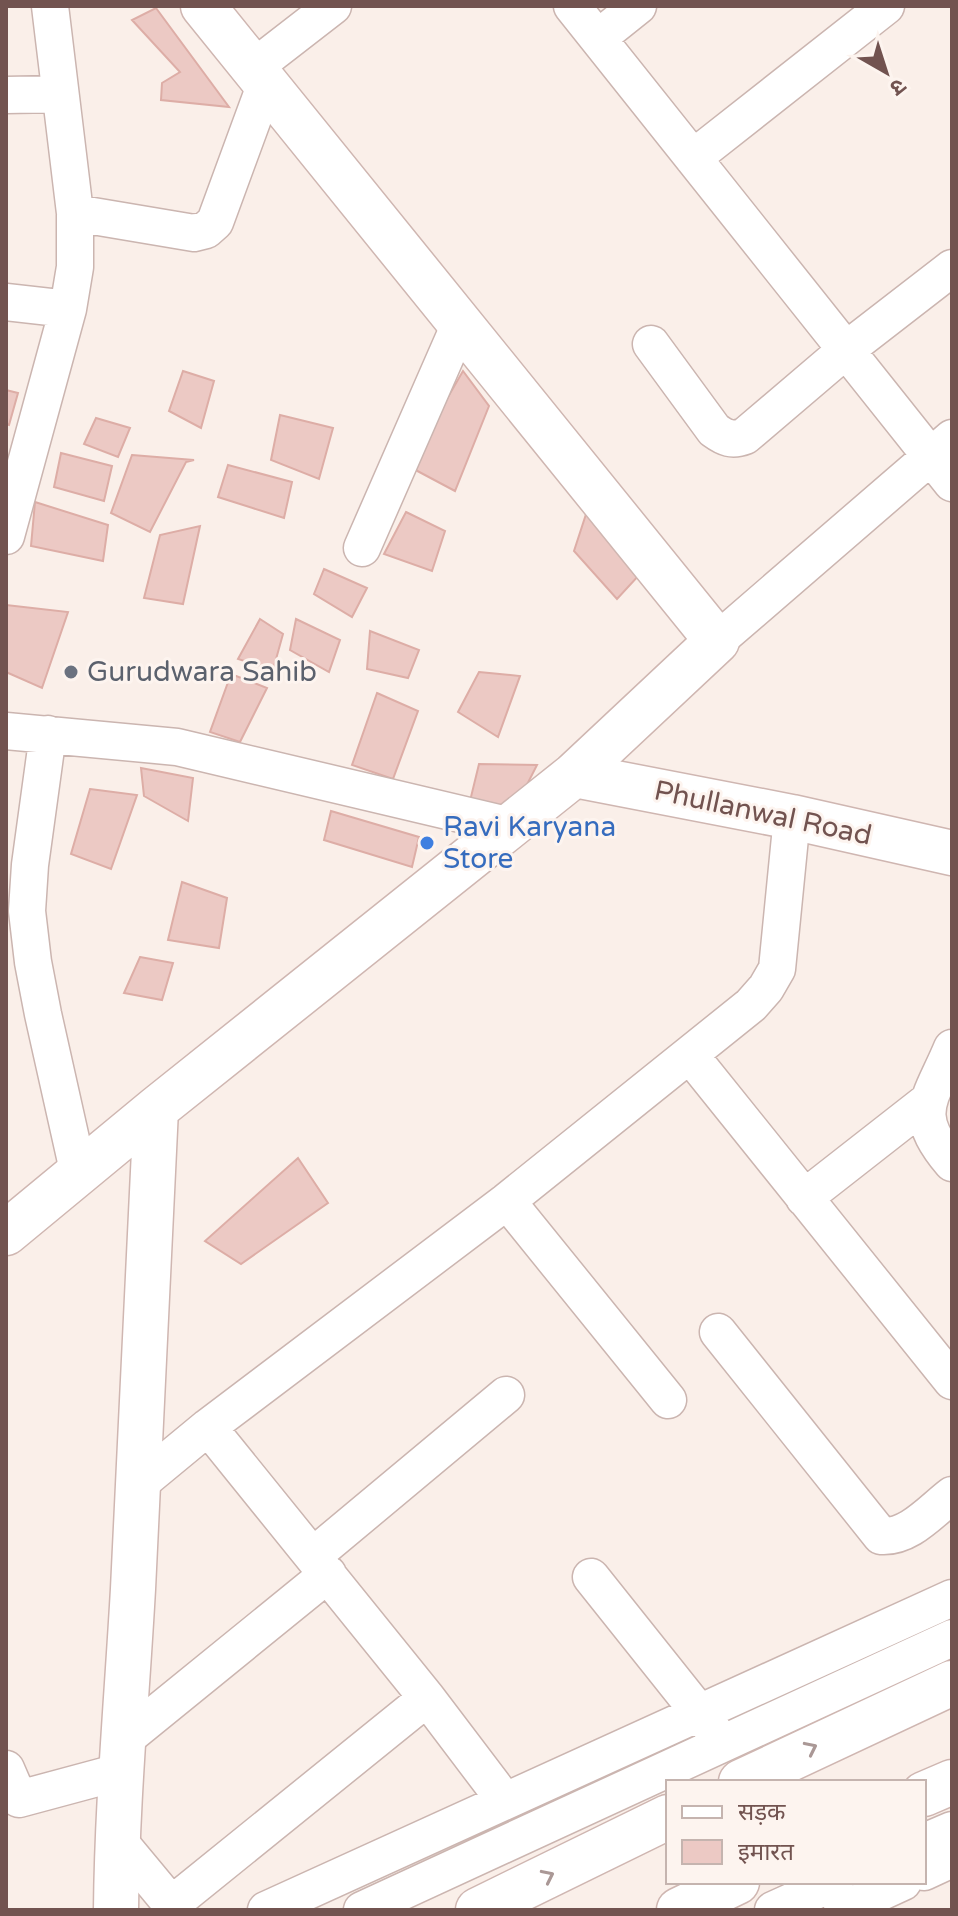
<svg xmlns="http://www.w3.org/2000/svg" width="958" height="1916" font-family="'Varela Round','Noto Sans Devanagari',sans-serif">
	<rect width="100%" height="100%" fill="#faefe9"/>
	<!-- building -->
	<path fill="#ecc9c4" stroke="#ddada6" stroke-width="2" d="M156 8 229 107 161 100 162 83 180 72 132 20Z
		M183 371 214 381 201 428 169 411Z
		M463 371 489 406 455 491 408 466Z
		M6 390 18 393 9 425 6 424Z
		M280 415 333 428 319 479 271 460Z
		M96 418 130 428 118 457 84 444Z
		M61 453 112 466 104 501 54 487Z
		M132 455 194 460 186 462 150 532 111 513Z
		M228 465 292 482 284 518 218 497Z
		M35 502 108 525 103 561 31 546Z
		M589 505 641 573 617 599 574 551Z
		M406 512 445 531 432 571 384 554Z
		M200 526 183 604 144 598 160 535Z
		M324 569 367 588 352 617 314 594Z
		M6 605 68 612 42 688 6 672Z
		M260 619 283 634 273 670 238 659Z
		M296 619 340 640 329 672 290 650Z
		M370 631 419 650 408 678 367 669Z
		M479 672 520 676 498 737 458 712Z
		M231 674 267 688 240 742 210 732Z
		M377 693 418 711 393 779 352 765Z
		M479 764 537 765 511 816 470 801Z
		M141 768 193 778 188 821 144 796Z
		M90 789 137 795 111 869 71 854Z
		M331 811 419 837 412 867 324 840Z
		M182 882 227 898 219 948 168 940Z
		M140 957 173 963 162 1000 124 993Z
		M298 1158 328 1203 241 1264 205 1241Z"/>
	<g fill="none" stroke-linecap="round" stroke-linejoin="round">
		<defs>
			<path id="street" d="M572 6 952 483
				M598 38 638 6
				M253 68 333 6
				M6 95 60 94
				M693 158 886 6
				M75 213 194 233 206 230 215 222 266 83
				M6 302 68 309
				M651 344 714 430C725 438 732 441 745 436L846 350 952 268
				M6 536 68 309 75 267V213L50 6
				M362 548 460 324
				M717 641 952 438
				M6 731 177 747 511 826
				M48 734 30 865 27 911 33 962 43 1014 79 1175
				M952 1048C930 1101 910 1113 952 1163
				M690 1055 952 1381
				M804 1198 928 1101
				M507 1201 668 1400
				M718 1332 881 1536C909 1538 931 1511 952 1495
				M208 1427 427 1698 505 1801
				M139 1484 208 1427 507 1201 751 1005 766 988 777 969 792 817
				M313 1556 506 1395
				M591 1577 713 1730
				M125 1739 328 1574
				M6 1769 19 1799 123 1771
				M117 1839 176 1910
				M924 1842 952 1830
				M924 1872 952 1859
				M171 1905 427 1698
				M266 1910 952 1598
				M362 1910 952 1638
				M773 1910 835 1882
				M842 1910 903 1882"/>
			<path id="secondary" d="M574 775 792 817 952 853
				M6 1233 156 1109
				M741 1782 952 1683
				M924 1794 952 1782
				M116 1910C117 1803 127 1696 133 1589 142 1429 149 1269 156 1109L574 775 717 641 203 6
				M478 1910 668 1817
				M679 1910 737 1882"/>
		</defs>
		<!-- street casing -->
		<use href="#street" stroke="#cbb5b0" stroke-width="39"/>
		<!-- secondary casing -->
		<use href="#secondary" stroke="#cfb6b1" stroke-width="47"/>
		<!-- street -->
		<use href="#street" stroke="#fff" stroke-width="36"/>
		<!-- secondary -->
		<use href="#secondary" stroke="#fff" stroke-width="44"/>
	</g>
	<!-- one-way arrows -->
	<defs><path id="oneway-chevron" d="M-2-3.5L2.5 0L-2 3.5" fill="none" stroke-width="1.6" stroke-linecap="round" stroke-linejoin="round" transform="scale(2)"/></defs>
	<g stroke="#aa9896">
		<use href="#oneway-chevron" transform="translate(811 1748) rotate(-26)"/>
		<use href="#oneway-chevron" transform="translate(548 1876) rotate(-26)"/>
	</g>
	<!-- markers -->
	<circle fill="#6b7280" stroke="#fdf4ef" stroke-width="3" cx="71" cy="672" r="8"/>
	<circle fill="#3f7fe0" stroke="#fdf4ef" stroke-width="3" cx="427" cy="843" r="8"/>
	<g text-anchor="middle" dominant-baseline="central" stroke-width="6" stroke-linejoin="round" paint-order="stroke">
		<!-- worship labels -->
		<g font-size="28" fill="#5b616d" stroke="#fdf4ef" text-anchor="start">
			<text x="87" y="672">Gurudwara Sahib</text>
		</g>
		<!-- street labels -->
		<g font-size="28" fill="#725350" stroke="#fdf4ef">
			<text transform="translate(763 813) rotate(12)">Phullanwal Road</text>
		</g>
		<!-- shop labels -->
		<g font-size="28" fill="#366cbe" stroke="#fdf4ef" text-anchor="start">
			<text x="443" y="827">Ravi Karyana<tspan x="443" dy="32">Store</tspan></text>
		</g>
	</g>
	<!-- border -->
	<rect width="958" height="1916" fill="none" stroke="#725350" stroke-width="16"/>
	<!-- legend -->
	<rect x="666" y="1780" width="260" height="104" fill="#fdf4ef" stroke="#c5b4af" stroke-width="2"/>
	<rect x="682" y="1806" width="40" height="12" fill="#ffffff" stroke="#c5b4af" stroke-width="2"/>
	<text x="738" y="1820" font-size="24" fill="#725350">सड़क</text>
	<rect x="682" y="1840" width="40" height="24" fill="#ecc9c4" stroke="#c5b4af" stroke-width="2"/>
	<text x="738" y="1860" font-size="24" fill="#725350">इमारत</text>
	<!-- north arrow -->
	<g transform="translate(886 72) rotate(141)" stroke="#fdf4ef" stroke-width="6" paint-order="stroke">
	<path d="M0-6L14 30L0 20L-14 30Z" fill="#725350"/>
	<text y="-12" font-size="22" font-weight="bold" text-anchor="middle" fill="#725350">उ</text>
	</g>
</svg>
